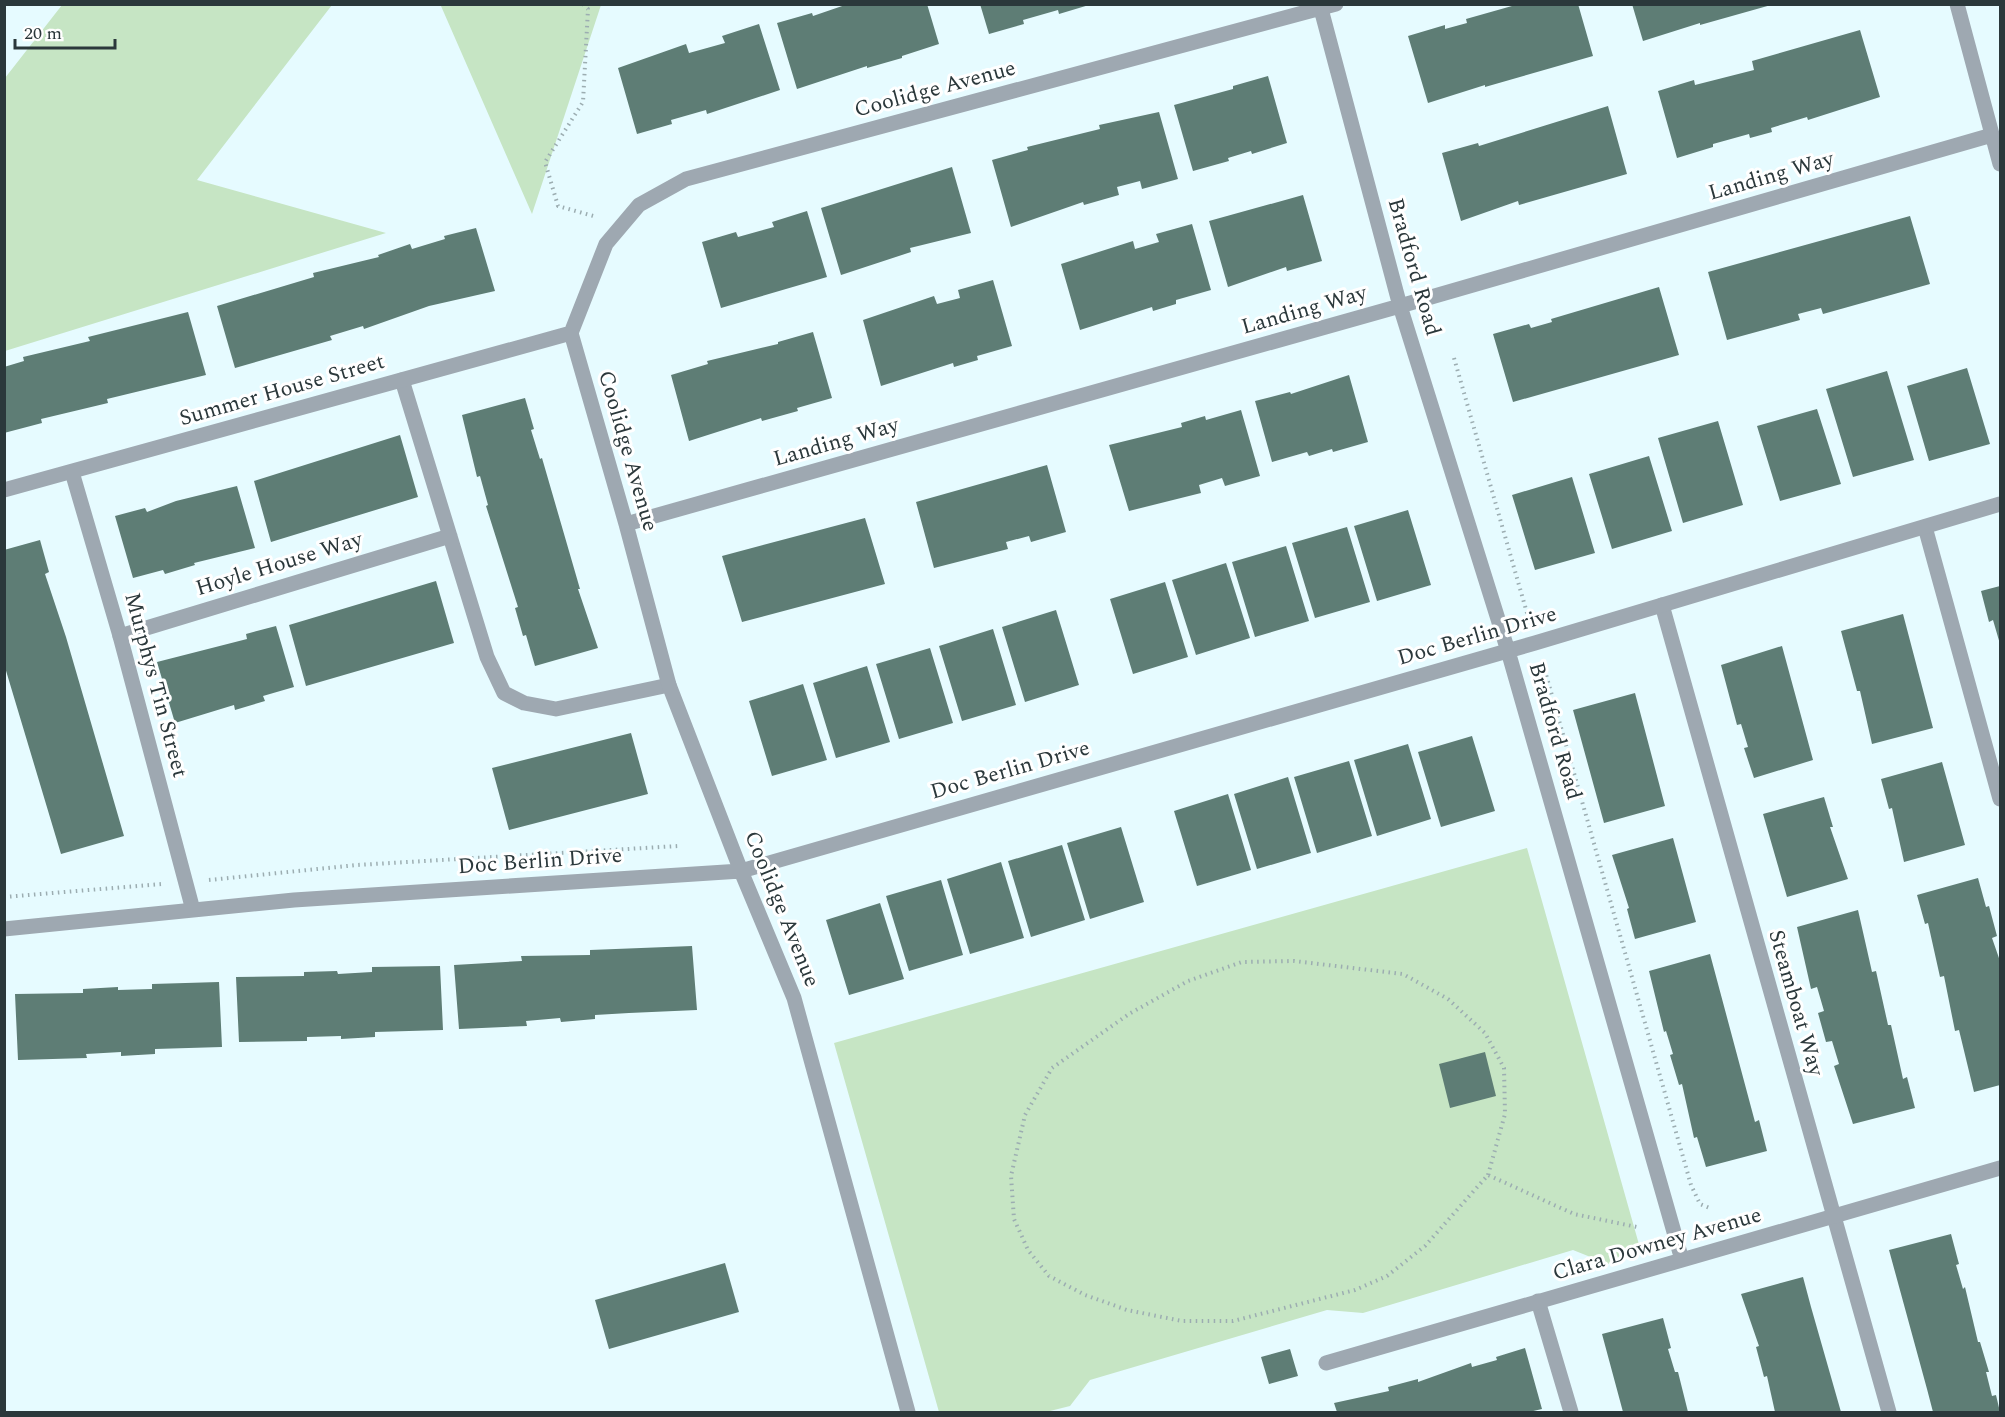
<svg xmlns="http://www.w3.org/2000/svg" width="2005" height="1417" font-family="Spectral,serif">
	<rect width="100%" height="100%" fill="#e6fbff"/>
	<!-- green -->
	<path fill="#c6e5c4" d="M62 5H332L197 180 386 233 5 351V78Z
		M438 5H601L532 214 441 6Z
		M1527 848 1640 1248 1608 1264 1573 1250 1363 1313 1327 1310 1090 1380 1070 1406 1046 1412H939L834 1043Z"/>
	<!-- building -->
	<path fill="#5e7d75" d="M848 4H927L939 44 902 56V58L867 68V66L797 89 777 23 812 13 813 16Z
		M980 4H1089V5L1059 14 1058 10 1023 20 1024 24 989 34Z
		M1519 4H1578L1593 56 1485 87V85L1428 103 1408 36 1445 25V29L1467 23 1466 19Z
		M1632 4H1770L1771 5 1700 25V23L1643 41Z
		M759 24 780 90 707 114 706 110 671 120 672 124 637 134 618 68 686 44 689 53 725 43 722 36Z
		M1860 30 1880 97 1808 120 1807 117 1771 128 1772 132 1750 138 1749 134 1713 144V147L1677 158 1658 91 1694 80 1695 85 1754 70 1752 61Z
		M1268 76 1287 143 1252 154 1251 151 1228 158 1229 161 1193 171 1174 105 1233 89V86Z
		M1608 106 1627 174 1519 205 1518 201 1461 221 1442 153 1478 143 1479 146Z
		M1159 112 1178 179 1142 189 1140 181 1117 187 1119 195 1084 205 1083 202 1011 227 992 160 1028 150 1027 147 1100 129 1099 125Z
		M952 167 971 233 910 248 911 252 841 275 821 208Z
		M1303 195 1322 261 1287 271 1286 267 1228 287 1209 221Z
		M807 211 827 277 721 308 702 242 736 232 738 237 774 227 772 222Z
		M1910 216 1930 284 1823 314 1821 308 1798 314 1800 320 1727 340 1708 272Z
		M1192 224 1211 290 1176 300V304L1153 311 1152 307 1080 330 1061 264 1133 241 1135 249 1159 242 1156 234Z
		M476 228 495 291 429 306 364 329 363 326 330 336 332 340 235 368 217 306 314 277 313 273 379 257 378 255 410 244 412 249 445 239 444 236Z
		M993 280 1012 346 977 356 978 360 954 367 953 363 881 386 863 320 934 296 937 304 960 298 958 290Z
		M1659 287 1679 355 1513 402 1493 334 1529 324 1531 328 1552 322 1551 319Z
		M188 312 206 375 107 399 108 403 41 419 42 423 4 433V367L24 361 23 357 90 341 88 337Z
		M813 332 832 398 797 408 798 411 762 421 761 418 689 441 671 375 708 364 707 361 778 344V342Z
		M1967 368 1990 444 1929 461 1907 386Z
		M1887 371 1914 460 1853 477 1826 389Z
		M1349 375 1368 442 1333 452 1332 449 1309 456 1307 452 1272 462 1255 401 1290 392 1291 394Z
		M525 398 534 429 531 430 540 459 542 458 580 589H578L598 648 535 666 526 635 523 636 515 608 518 607 486 506 488 505 480 476 477 477 462 415Z
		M1817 409 1841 484 1780 501 1757 426Z
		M1241 410 1260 476 1225 486 1222 478 1199 485 1201 493 1129 511 1109 445 1182 427 1181 423 1205 416 1206 420Z
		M1718 421 1743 505 1683 523 1658 438Z
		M400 435 418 497 271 542 254 481Z
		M1649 456 1672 531 1612 549 1589 474Z
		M1047 465 1066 532 1031 542 1029 536 1006 542 1008 549 934 568 916 502Z
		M1572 477 1595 553 1535 570 1512 495Z
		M237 486 255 548 194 563 195 565 165 574 163 570 133 578 115 516 145 508 147 512 176 501Z
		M1408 510 1431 585 1377 601 1354 526Z
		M865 518 885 584 742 622 722 556Z
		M1347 527 1370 602 1315 618 1292 543Z
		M40 540 49 572 45 574 66 637 124 836 61 854 4 664V550Z
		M1286 546 1309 621 1255 637 1232 562Z
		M1226 563 1250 638 1196 655 1172 580Z
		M436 581 454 643 306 686 289 625Z
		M1165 582 1188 657 1133 674 1110 599Z
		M2000 586V644L1993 620 1989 622 1981 591Z
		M1056 610 1079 685 1025 702 1002 627Z
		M1903 614 1933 728 1872 744 1860 691H1857L1841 631Z
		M276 626 294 687 263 696 265 701 235 710 234 705 175 723 157 662 247 639 246 634Z
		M993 629 1016 705 962 721 939 646Z
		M1782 646 1813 760 1754 778 1744 748 1748 747 1741 724 1737 725 1721 665Z
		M930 648 953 723 899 739 876 664Z
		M867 666 890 742 836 758 813 683Z
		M803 684 827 760 772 776 749 701Z
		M1635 693 1665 806 1604 823 1573 710Z
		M631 733 648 794 509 830 492 768Z
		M1472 736 1495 811 1441 827 1418 752Z
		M1408 744 1431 819 1377 836 1354 760Z
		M1349 761 1372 836 1317 853 1294 777Z
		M1942 762 1965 845 1904 862 1892 808 1889 809 1881 779Z
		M1288 777 1311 853 1257 869 1234 794Z
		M1228 794 1251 870 1197 886 1174 811Z
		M1824 797 1833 827H1830L1848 879 1787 897 1763 814Z
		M1121 827 1144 902 1090 919 1067 843Z
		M1673 838 1696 922 1635 939 1627 909 1629 908 1612 855Z
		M1062 845 1085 920 1031 937 1008 861Z
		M1001 862 1024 938 970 954 947 879Z
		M1978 878 1986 907 1989 906 1997 936 1992 938 2000 961V1085L1974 1092 1959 1030 1955 1031 1944 976 1940 977 1928 923 1925 924 1917 895Z
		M941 880 963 955 909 971 886 896Z
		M880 903 904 979 849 995 826 920Z
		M1858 910 1872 972 1876 971 1888 1025H1891L1903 1079 1907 1077 1915 1108 1853 1124 1834 1066 1839 1064 1832 1041 1826 1042 1818 1013 1824 1011 1817 987 1811 989 1797 927Z
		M692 946 697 1010 629 1013 595 1015V1019L561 1022 560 1018 526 1021 527 1026 459 1029 454 965 522 961 521 956 590 955V950Z
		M1710 954 1755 1122 1759 1120 1767 1151 1706 1167 1697 1137 1694 1138 1682 1084 1679 1085 1670 1055 1673 1054 1666 1031 1664 1032 1649 971Z
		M440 966 443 1030 375 1032V1037L341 1039V1036L307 1037V1041L239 1042 236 977 304 976V972L337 971 338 974 372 972V967Z
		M219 982 222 1047 155 1049V1054L121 1056V1052L86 1054 87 1058 18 1060 15 994 83 993V989L118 987V990L152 989V984Z
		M1485 1052 1496 1096 1450 1108 1439 1064Z
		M1951 1234 1959 1264 1956 1265 1963 1289 1965 1287 1978 1342H1980L1989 1372H1986L1992 1396 1996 1395 2000 1412H1933L1927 1389 1889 1250Z
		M725 1263 739 1312 609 1349 595 1300Z
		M1803 1277 1811 1307 1841 1412H1775L1767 1376 1764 1377 1756 1347 1759 1346 1741 1294Z
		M1663 1318 1671 1348 1668 1349 1675 1372H1678L1688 1412H1623L1602 1334Z
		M1525 1348 1542 1409 1529 1412H1337L1334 1403 1389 1391 1388 1387 1418 1379V1382L1471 1363 1472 1367 1497 1360 1496 1357Z
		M1290 1349 1298 1376 1269 1384 1261 1357Z"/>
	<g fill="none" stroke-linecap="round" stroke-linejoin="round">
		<!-- path -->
		<path stroke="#9cadb1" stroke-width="4" stroke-dasharray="1.5 4.5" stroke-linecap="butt" d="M583 4 588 9 583 102 545 162 558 206 597 217
			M1454 358 1529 620
			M1543 664 1691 1185 1700 1204 1712 1209
			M209 880 357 865 678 846
			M4 897 162 884
			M1488 1175 1505 1114 1504 1068 1485 1033 1448 999 1403 974 1294 961 1242 962 1188 981 1129 1014 1052 1068 1025 1115 1011 1176 1014 1219 1028 1250 1049 1276 1085 1295 1127 1310 1182 1321H1233L1355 1290 1387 1276 1425 1246 1488 1175 1574 1214 1637 1227"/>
		<!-- lane -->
		<path stroke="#9ea8b1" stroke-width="15" d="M402 380 487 657 504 693 524 703 556 709 669 685
			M1925 527 2000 799
			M1662 605 1889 1412
			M120 636 450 536
			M1538 1301 1571 1412"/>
		<!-- street -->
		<path stroke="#9ea8b1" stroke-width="15" d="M1957 4 2000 164
			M1321 9 1400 306 1508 651 1682 1260
			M72 472 120 636 193 910
			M4 490 571 333
			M626 524 1400 306 1992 135
			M4 929 294 900 741 871 1535 643 2000 504
			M1326 1363 2000 1168
			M908 1412 794 998 741 871 669 685 626 524 571 333 606 244 639 205 686 179 1336 4"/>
	</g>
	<g text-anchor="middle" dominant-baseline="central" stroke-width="6" stroke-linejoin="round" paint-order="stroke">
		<!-- street labels -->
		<g font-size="22" fill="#2b383b" stroke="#fff">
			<text transform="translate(935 89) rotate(-15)">Coolidge Avenue</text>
			<text transform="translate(1771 176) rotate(-16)">Landing Way</text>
			<text transform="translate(1414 267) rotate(74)">Bradford Road</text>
			<text transform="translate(1304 310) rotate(-16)">Landing Way</text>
			<text transform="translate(282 390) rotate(-16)">Summer House Street</text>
			<text transform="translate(836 442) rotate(-16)">Landing Way</text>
			<text transform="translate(628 451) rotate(74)">Coolidge Avenue</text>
			<text transform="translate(279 564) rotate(-17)">Hoyle House Way</text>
			<text transform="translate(1477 636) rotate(-16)">Doc Berlin Drive</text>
			<text transform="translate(156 685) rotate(75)">Murphys Tin Street</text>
			<text transform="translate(1555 731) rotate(74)">Bradford Road</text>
			<text transform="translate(1010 770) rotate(-16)">Doc Berlin Drive</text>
			<text transform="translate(540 861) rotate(-4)">Doc Berlin Drive</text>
			<text transform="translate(782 909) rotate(68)">Coolidge Avenue</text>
			<text transform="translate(1796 1003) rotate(74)">Steamboat Way</text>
			<text transform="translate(1657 1244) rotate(-16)">Clara Downey Avenue</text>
		</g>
	</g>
	<!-- border -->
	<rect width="2005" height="1417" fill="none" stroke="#2b383b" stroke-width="12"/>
	<!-- scale -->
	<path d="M15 39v9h100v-9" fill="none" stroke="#2b383b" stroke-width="3"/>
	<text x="24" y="39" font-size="18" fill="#2b383b" stroke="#ffffff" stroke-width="4.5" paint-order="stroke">20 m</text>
</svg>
